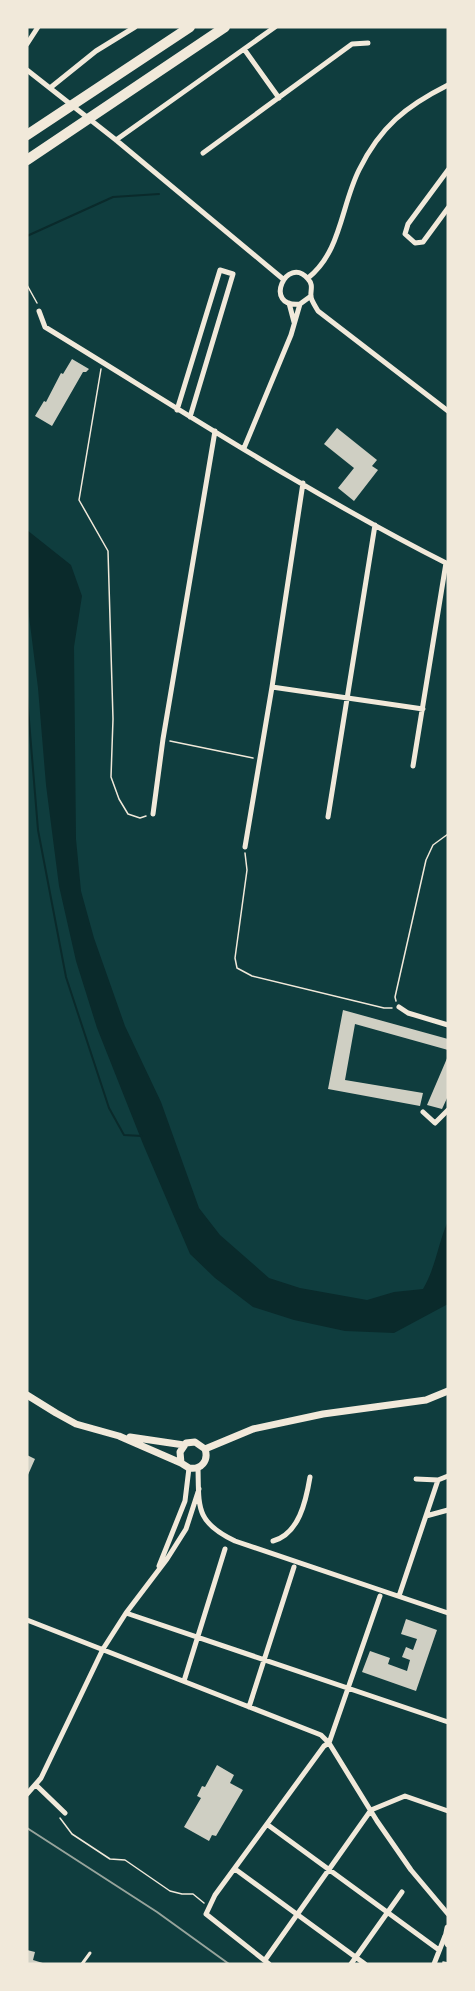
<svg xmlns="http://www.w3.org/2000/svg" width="475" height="1991" font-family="'Varela Round',sans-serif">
	<rect width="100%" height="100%" fill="#0f3d3e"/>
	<!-- water -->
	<path fill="#0a2a2b" d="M27 530 71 565 82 596 74 647 76 839 81 891 94 938 125 1026 161 1102 199 1208 220 1235 269 1278 300 1288 367 1300 394 1292 423 1289C436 1267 438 1243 448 1221V1304L394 1333 345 1331 294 1320 253 1307 215 1278 190 1254 143 1144 97 1028 76 961 59 886 46 785 38 688 27 600Z"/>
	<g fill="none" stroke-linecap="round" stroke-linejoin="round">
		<!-- stream -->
		<path stroke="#0a2a2b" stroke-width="2" d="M27 236 113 197 159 194
			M27 696 38 830 66 977 109 1108 124 1135 142 1136"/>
	</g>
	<!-- building -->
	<path fill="#cfcfc3" d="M72 359 89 369 86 372H83L52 426 35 416 44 401 46 402 61 373 63 374Z
		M337 428 377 460 372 466 378 470 354 501 338 488 354 468 324 444Z
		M343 1010 448 1039V1050L355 1024 345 1080 423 1093 420 1106 328 1089Z
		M448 1056V1096L442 1109 427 1105Z
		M27 1455 35 1459 27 1477Z
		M406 1619 437 1630 416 1691 362 1672 370 1651 390 1658 388 1664 407 1671 410 1660 402 1657 406 1647 413 1650 417 1639 401 1634Z
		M217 1765 234 1775 230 1783 243 1790 216 1836 212 1835 209 1841 184 1827 201 1798 197 1796 202 1786 205 1787Z
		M27 1950 35 1952 33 1960 46 1964H27Z"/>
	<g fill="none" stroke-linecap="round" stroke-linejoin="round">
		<!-- path -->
		<path stroke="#f1e9da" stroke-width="1.5" d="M27 285 37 303
			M101 369 79 500 108 551 113 719 111 777 119 799 128 814 140 818 146 816
			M170 741 253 758
			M245 853 247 870 235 958 237 968 252 976 384 1008H392
			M396 1001 395 997 426 860 433 845 448 834
			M60 1818 72 1834 110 1859 125 1860 170 1891 182 1894H193L204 1903
			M443 1964V1962L448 1963"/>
		<!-- service -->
		<path stroke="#f1e9da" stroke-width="3" d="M82 1964 90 1953"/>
		<!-- minor -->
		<path stroke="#f1e9da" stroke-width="5" d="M27 44 38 27
			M244 49 279 98
			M27 70 116 140 283 279
			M50 88 96 51 135 27
			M116 140 275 27
			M203 153 352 44 368 43
			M448 170 408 224 405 234 415 243 423 242 448 208
			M308 278C341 252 341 206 359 170 380 127 406 106 448 85
			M311 296 300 304C262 308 287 254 308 279 314 285 310 291 311 297 312 302 316 307 318 311L448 411
			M289 303 294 322
			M39 311 45 327C178 408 309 494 448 564
			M177 410 220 270 233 274 190 417
			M244 448 291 335 300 304
			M272 687 423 709
			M413 766 446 563
			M153 814 163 739 215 431
			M328 817 375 525
			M245 847 272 687 303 483
			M399 1007 408 1013 448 1025
			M423 1112 435 1123 448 1110
			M198 1468C199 1507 195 1522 235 1541L448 1613
			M416 1479 438 1480
			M426 1516 448 1510
			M273 1541C299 1534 306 1501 310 1477
			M159 1566 185 1501 189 1468
			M399 1596 438 1480 448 1476
			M126 1613 448 1722
			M27 1620 321 1735 329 1743 377 1821 411 1870 448 1914
			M184 1681 225 1549
			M249 1707 294 1567
			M36 1785 65 1813
			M27 1794 41 1778 103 1649 126 1613 167 1559 186 1529 199 1489
			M268 1825 439 1950
			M235 1869 365 1964
			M265 1960 371 1810 405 1796 448 1811
			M269 1964 206 1914 215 1895 324 1746 329 1743 380 1596
			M351 1964 402 1892
			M434 1964 445 1936"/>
		<!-- tertiary -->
		<path stroke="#f1e9da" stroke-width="7" d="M27 1395 56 1413 76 1424 119 1436 181 1463 189 1468C201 1470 209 1461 205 1449L195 1442 186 1443 180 1452 181 1463
			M130 1437 184 1445
			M205 1449 253 1429 323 1414 426 1400 448 1391
			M448 1928 446 1938 448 1944"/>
		<!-- motorway -->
		<path stroke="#f1e9da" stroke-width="10" d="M27 135 190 27
			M27 160 225 27"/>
		<!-- rail -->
		<path stroke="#97a49c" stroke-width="2" d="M27 1828 157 1912 229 1964"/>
	</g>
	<!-- border -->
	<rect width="475" height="1991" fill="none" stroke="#f1e9da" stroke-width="57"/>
</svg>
